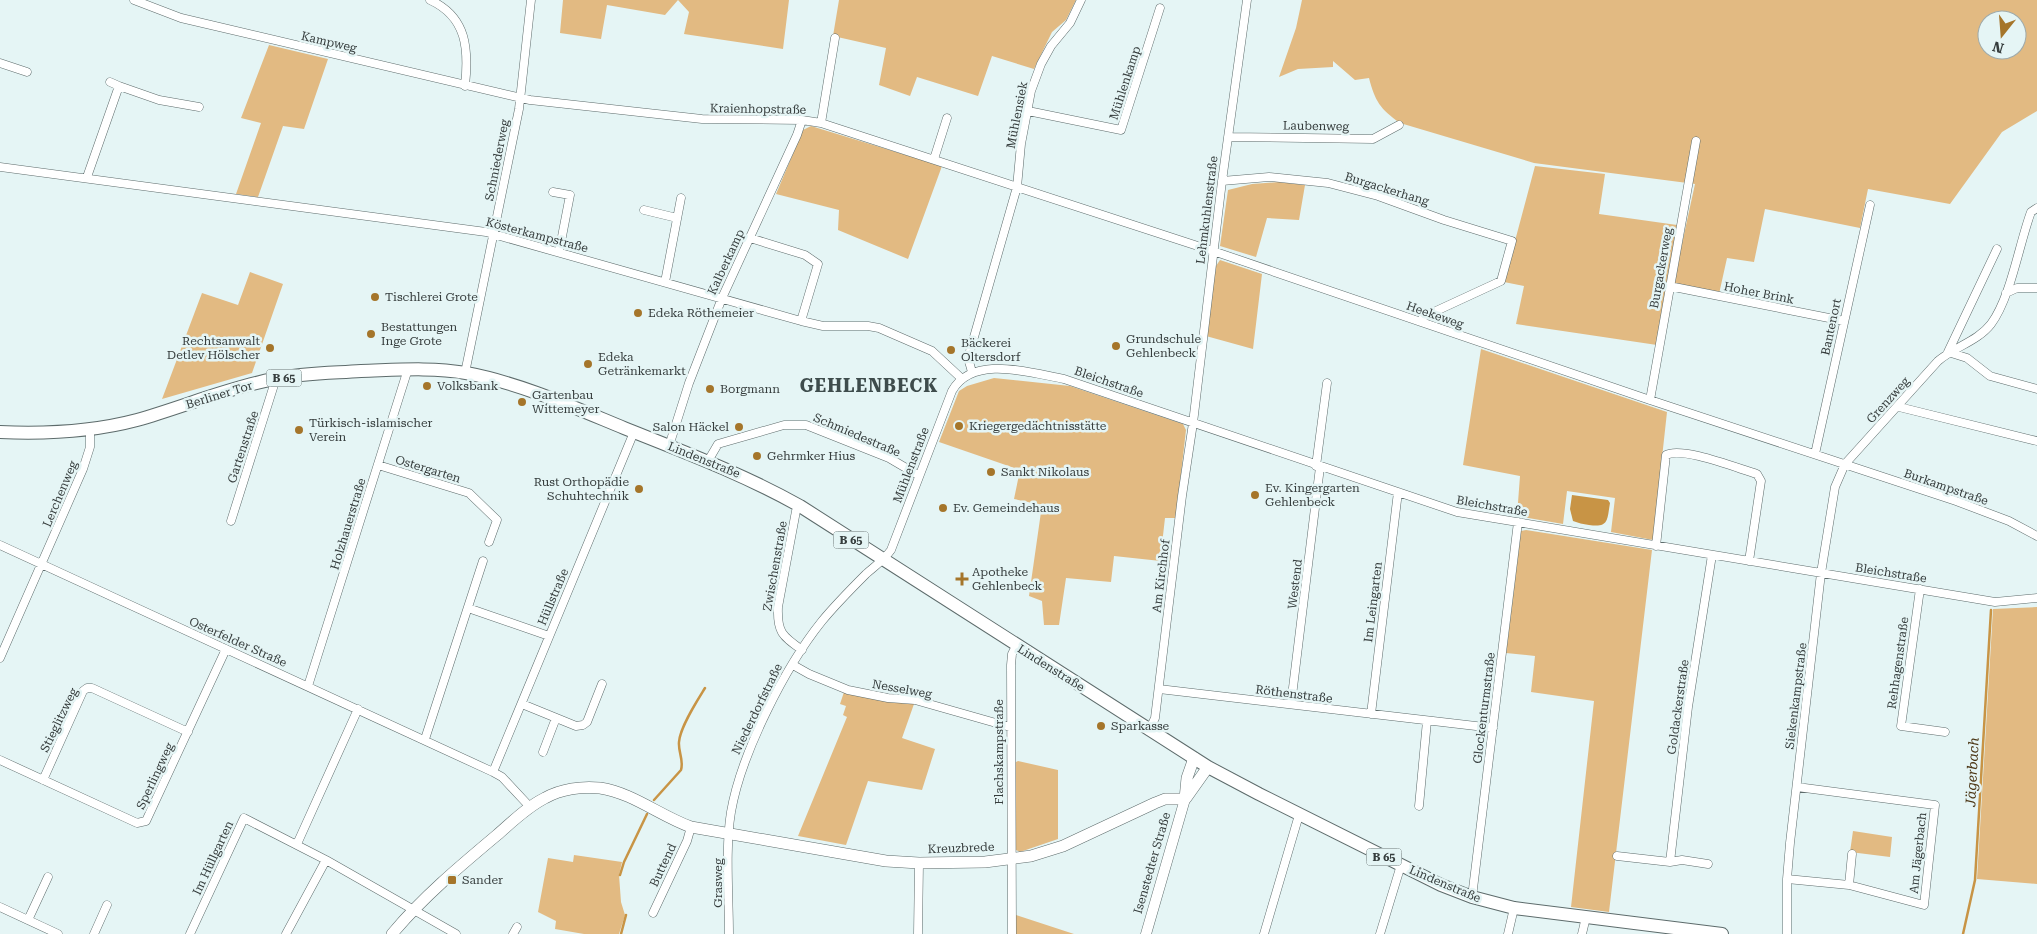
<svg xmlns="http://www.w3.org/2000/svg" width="2037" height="934" font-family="'Roboto Serif',serif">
	<rect width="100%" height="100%" fill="#e5f5f5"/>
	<!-- green -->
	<path fill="#e2ba82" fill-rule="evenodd" d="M563 0H789L783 49 684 34 689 12 678 0 665 15 607 5 601 39 560 33Z
		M839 0H1076L1066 20 1052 32 1034 69 992 56 978 96 917 77 910 96 879 85 886 48 833 36Z
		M1302 0H2037V111L2002 132 1950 204 1868 189 1860 228 1765 209 1754 262 1727 258 1719 294 1673 285 1695 184 1534 163 1400 123C1380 109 1375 101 1369 78L1355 80 1333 61V67L1298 69 1279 77 1296 28ZM1987 20H2017V50H1987Z
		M269 45 328 59 304 129 283 126 258 197 236 194 261 123 241 118Z
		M811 126 942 166 908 259 838 230 839 210 776 194 803 130Z
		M1535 166 1605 174 1599 214 1677 225 1657 345 1516 324 1524 286 1504 282Z
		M1279 182 1305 185 1299 220 1267 218 1256 257 1220 246 1228 190 1252 184Z
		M1220 260 1262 274 1253 349 1206 336 1216 266Z
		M250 272 283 284 252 373 162 399 202 293 238 305Z
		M1481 349 1667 412 1653 540 1611 532 1615 498 1567 491 1563 524 1517 516 1520 476 1463 465Z
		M994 378 1070 386 1183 424 1186 430 1176 518H1165L1161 553 1171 556 1170 562 1114 556 1111 582 1066 578 1059 625H1044L1042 601 1029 596 1042 505 1014 499 1020 470 939 442 959 391 967 386Z
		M1526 530 1652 550 1609 912 1571 907 1594 701 1531 692 1535 656 1506 653 1521 531Z
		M2037 607V884L1977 879 1993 609Z
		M844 692 888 702 914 704 902 738 935 749 922 790 868 781 846 845 798 836 847 717 843 715 846 706 840 704Z
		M1018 761 1058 770V839L1020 852 1016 850 1014 763Z
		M1853 831 1892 837 1890 857 1850 852Z
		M574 855 622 862 619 875 621 902 625 915 619 934H584L555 929 556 921 538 912 548 858 573 862Z
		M1016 915 1074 934H1016Z"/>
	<!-- water -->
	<path fill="#c89445" d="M1572 495 1608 500 1610 503C1607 520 1609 528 1589 525 1583 524 1578 523 1573 521L1570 509Z"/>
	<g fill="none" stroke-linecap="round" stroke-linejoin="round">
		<!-- stream -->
		<path stroke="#c89445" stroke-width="2.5" d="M654 800 681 770C684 760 678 752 679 742 680 727 697 701 705 688
			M620 875 624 862 647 814
			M621 934 626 915
			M1963 934 1975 880 1991 610"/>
		<defs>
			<path id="minor" d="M134 0 181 18 530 100 702 119 802 120 821 123 1213 251 1650 400 1956 501 2009 521 2037 536
				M430 0C467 17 469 49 465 86
				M0 63 27 72
				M119 86 159 100 199 107
				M1028 111 1121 130 1160 8
				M821 123 835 38
				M1228 137 1373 139 1399 125
				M934 159 947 118
				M0 167 486 232 801 321 823 326H868L879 328 932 351 961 378
				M87 177 119 86 110 82
				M1222 181 1269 177 1328 183 1378 196 1444 220 1512 241 1501 281 1423 317 1421 322
				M553 192 570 195 559 252
				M644 210 677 218
				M750 238 805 255 818 264 801 321
				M1997 249 1948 352 1967 358 1990 376 2037 389
				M665 282 681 198
				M1669 286 1844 321
				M2006 293 2017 288H2037
				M972 372 968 358 1017 187 1021 144 1031 91 1041 64 1051 46 1070 23 1081 0
				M465 373 519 109 531 0
				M1650 400 1696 141
				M1899 407 2037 441
				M669 446 689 383 722 298 797 135 802 120
				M1815 454 1870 205
				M708 461 718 444 784 425H806L889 458 918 475
				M378 465 469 493 497 520 489 542
				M1316 466 1327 383
				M800 506 796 511 778 607C777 632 782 636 802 650
				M231 521 273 388 274 379
				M0 545 493 772 502 777 530 807
				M1656 546 1666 455C1682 446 1739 469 1757 474L1761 481 1749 561
				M1920 589 1901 726 1945 732
				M468 608 549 636
				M0 658 83 469 90 447V429
				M793 665 809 674 848 690 888 698 915 700 1010 727
				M308 686 408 369
				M1159 689 1493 728
				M522 704 576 726 583 725 587 722 602 684
				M1291 704 1320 467
				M1371 714 1398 492
				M1149 731 1155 718 1182 496 1193 423 1222 181 1247 0
				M425 739 483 561
				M543 752 556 718
				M0 760 137 823 146 821 226 649
				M493 772 634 432
				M43 780 83 691 87 688H92L188 732
				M1419 806 1427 721
				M297 844 358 709
				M1617 856 1670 862 1682 860 1708 864
				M1670 862 1688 707 1712 555
				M1787 879 1849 885 1924 905 1935 805 1797 787
				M1849 885 1852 854
				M1472 897 1518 522
				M0 907 58 934
				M653 913 687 841 691 827
				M28 920 48 877
				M94 934 107 905
				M190 934 244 818 326 860 456 934
				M286 934 326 860
				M513 934 517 927
				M729 934C729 897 725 848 731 812 741 754 785 667 822 621 836 604 851 589 866 574 875 566 884 560 891 550L952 391C973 354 1031 373 1064 379L1457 512 1995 602 2037 598
				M918 934 919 863
				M1012 934 1011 665 1012 654 1016 646
				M1264 934 1299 815
				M1380 934 1401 865
				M1508 934 1514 908
				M1582 934 1586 917
				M1787 934V879L1790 843 1821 573 1835 487 1845 464 1938 361C1954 347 1978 341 1991 324 2011 297 2019 244 2031 212L2037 208"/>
			<path id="tertiary" d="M1146 934 1185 799"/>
			<path id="secondary" d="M1186 798 1208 767
				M1185 799 1187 778 1194 758
				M392 934C423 897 460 866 497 835 512 822 527 807 545 798 561 789 582 786 600 788 633 793 660 816 691 827L886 861 919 863 985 862 1031 856 1063 846 1155 803 1165 799H1185"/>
			<path id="primary" d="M0 432C46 434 92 432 137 420 183 407 227 388 274 379 302 373 332 373 361 371 396 370 431 367 466 373 520 383 573 407 624 428 684 452 743 474 800 506L1208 767 1259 794 1441 885 1472 897 1514 908 1722 934"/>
		</defs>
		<!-- minor casing -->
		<use href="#minor" stroke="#5d6b6b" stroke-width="9"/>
		<!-- tertiary casing -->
		<use href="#tertiary" stroke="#5d6b6b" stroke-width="11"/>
		<!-- secondary casing -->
		<use href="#secondary" stroke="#5d6b6b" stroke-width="12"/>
		<!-- primary casing -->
		<use href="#primary" stroke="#5d6b6b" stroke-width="14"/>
		<!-- minor -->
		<use href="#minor" stroke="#fff" stroke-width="8"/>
		<!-- tertiary -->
		<use href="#tertiary" stroke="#fff" stroke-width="10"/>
		<!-- secondary -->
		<use href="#secondary" stroke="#fff" stroke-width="11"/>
		<!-- primary -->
		<use href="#primary" stroke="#fff" stroke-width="12"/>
	</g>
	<!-- markers -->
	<g fill="#a5752a" stroke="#e5f5f5" stroke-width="2">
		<circle cx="375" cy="297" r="5"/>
		<circle cx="638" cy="313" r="5"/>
		<circle cx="371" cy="334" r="5"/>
		<circle cx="1116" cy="346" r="5"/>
		<circle cx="270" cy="348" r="5"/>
		<circle cx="951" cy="350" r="5"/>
		<circle cx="588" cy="364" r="5"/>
		<circle cx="427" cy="386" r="5"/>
		<circle cx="710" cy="389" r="5"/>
		<circle cx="522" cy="402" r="5"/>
		<circle cx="959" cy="426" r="5"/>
		<circle cx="739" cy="427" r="5"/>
		<circle cx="299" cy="430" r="5"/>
		<circle cx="757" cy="456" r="5"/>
		<circle cx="991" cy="472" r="5"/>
		<circle cx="639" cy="489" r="5"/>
		<circle cx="1255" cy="495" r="5"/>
		<circle cx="943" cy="508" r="5"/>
		<path d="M959.5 571.5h5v5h5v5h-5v5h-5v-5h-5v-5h5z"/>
		<circle cx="1101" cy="726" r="5"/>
		<rect x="447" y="875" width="10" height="10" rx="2.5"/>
	</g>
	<g text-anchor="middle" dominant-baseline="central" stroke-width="5" stroke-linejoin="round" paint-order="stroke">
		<!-- shield labels -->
		<g fill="#e5f5f5" stroke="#6a7474" stroke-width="1">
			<rect x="266.5" y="369.5" width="35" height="17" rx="4"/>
			<rect x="833.5" y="531.5" width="35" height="17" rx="4"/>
			<rect x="1366.5" y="848.5" width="35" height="17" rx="4"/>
		</g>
		<g font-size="11" font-weight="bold" fill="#363d3d">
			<text x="284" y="378">B 65</text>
			<text x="851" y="540">B 65</text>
			<text x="1384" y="857">B 65</text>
		</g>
		<!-- street labels -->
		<g font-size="12" fill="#363d3d" stroke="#e5f5f5">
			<text transform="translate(329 42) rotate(13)">Kampweg</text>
			<text transform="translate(1125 83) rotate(-72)">Mühlenkamp</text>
			<text transform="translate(758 109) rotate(1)">Kraienhopstraße</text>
			<text transform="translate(1017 115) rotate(-79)">Mühlensiek</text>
			<text transform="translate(1316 126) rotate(1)">Laubenweg</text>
			<text transform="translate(497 160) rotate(-79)">Schniederweg</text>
			<text transform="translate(1387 189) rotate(17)">Burgackerhang</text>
			<text transform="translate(1207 210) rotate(-83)">Lehmkuhlenstraße</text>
			<text transform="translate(537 235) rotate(15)">Kösterkampstraße</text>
			<text transform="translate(726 262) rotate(-65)">Kalberkamp</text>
			<text transform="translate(1661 268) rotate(-80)">Burgackerweg</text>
			<text transform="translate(1759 293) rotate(11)">Hoher Brink</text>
			<text transform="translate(1435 315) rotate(19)">Heekeweg</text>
			<text transform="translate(1831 327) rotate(-78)">Bantenort</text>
			<text transform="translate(1109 382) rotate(19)">Bleichstraße</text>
			<text transform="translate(219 395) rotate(-17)">Berliner Tor</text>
			<text transform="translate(1888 400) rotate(-48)">Grenzweg</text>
			<text transform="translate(857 435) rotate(23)">Schmiedestraße</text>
			<text transform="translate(243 447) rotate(-72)">Gartenstraße</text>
			<text transform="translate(704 460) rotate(22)">Lindenstraße</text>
			<text transform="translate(911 465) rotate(-69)">Mühlenstraße</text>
			<text transform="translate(428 469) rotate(17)">Ostergarten</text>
			<text transform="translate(1946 487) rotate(19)">Burkampstraße</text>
			<text transform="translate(60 494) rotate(-67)">Lerchenweg</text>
			<text transform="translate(1492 506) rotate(10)">Bleichstraße</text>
			<text transform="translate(348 524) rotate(-73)">Holzhauerstraße</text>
			<text transform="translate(775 566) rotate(-80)">Zwischenstraße</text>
			<text transform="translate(1891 573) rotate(9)">Bleichstraße</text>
			<text transform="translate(1161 576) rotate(-83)">Am Kirchhof</text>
			<text transform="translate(1295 584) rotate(-83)">Westend</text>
			<text transform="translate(553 597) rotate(-67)">Hüllstraße</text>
			<text transform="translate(1373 602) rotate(-83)">Im Leingarten</text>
			<text transform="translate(238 642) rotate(24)">Osterfelder Straße</text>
			<text transform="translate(1898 663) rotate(-82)">Rehhagenstraße</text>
			<text transform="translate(1051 668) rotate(32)">Lindenstraße</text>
			<text transform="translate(902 689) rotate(10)">Nesselweg</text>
			<text transform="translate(1294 694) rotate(7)">Röthenstraße</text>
			<text transform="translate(1796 696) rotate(-83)">Siekenkampstraße</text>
			<text transform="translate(1678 707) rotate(-82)">Goldackerstraße</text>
			<text transform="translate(1484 708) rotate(-83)">Glockenturmstraße</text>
			<text transform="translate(757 709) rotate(-64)">Niederdorfstraße</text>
			<text transform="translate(59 720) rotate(-64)">Stieglitzweg</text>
			<text transform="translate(999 752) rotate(-90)">Flachskampstraße</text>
			<text transform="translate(155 776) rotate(-65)">Sperlingweg</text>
			<text transform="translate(961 848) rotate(-2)">Kreuzbrede</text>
			<text transform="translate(1918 853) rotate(-84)">Am Jägerbach</text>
			<text transform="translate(213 858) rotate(-65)">Im Hüllgarten</text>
			<text transform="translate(1152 863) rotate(-74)">Isenstedter Straße</text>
			<text transform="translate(663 865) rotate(-65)">Buttend</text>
			<text transform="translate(718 883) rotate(-90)">Grasweg</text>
			<text transform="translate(1445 884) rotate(23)">Lindenstraße</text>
		</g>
		<!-- poi labels -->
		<g font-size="12" fill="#363d3d" stroke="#e5f5f5" text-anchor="start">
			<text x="385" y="297">Tischlerei Grote</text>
			<text x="648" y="313">Edeka Röthemeier</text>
			<text x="381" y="327">Bestattungen<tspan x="381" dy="14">Inge Grote</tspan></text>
			<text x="1126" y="339">Grundschule<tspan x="1126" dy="14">Gehlenbeck</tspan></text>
			<text x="260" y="341" text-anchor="end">Rechtsanwalt<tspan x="260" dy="14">Detlev Hölscher</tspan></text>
			<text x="961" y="343">Bäckerei<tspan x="961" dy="14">Oltersdorf</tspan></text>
			<text x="598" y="357">Edeka<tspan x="598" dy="14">Getränkemarkt</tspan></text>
			<text x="437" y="386">Volksbank</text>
			<text x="720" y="389">Borgmann</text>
			<text x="532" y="395">Gartenbau<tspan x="532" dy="14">Wittemeyer</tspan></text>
			<text x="309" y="423">Türkisch-islamischer<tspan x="309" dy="14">Verein</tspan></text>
			<text x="969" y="426">Kriegergedächtnisstätte</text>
			<text x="729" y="427" text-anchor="end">Salon Häckel</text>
			<text x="767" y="456">Gehrmker Hius</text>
			<text x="1001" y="472">Sankt Nikolaus</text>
			<text x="629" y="482" text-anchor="end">Rust Orthopädie<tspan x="629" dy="14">Schuhtechnik</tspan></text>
			<text x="1265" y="488">Ev. Kingergarten<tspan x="1265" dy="14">Gehlenbeck</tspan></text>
			<text x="953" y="508">Ev. Gemeindehaus</text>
			<text x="972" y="572">Apotheke<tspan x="972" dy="14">Gehlenbeck</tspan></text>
			<text x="1111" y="726">Sparkasse</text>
			<text x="462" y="880">Sander</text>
		</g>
		<!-- water labels -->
		<g font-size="14" font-style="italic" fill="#4c3615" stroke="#e5f5f5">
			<text transform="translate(1972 772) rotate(-87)">Jägerbach</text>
		</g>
		<!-- district labels -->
		<g font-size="18" font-weight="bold" letter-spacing="1" fill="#3e4c4c" stroke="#e5f5f5">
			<text x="869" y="385">GEHLENBECK</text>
		</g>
	</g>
	<!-- north arrow -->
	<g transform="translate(2002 35) rotate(197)"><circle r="24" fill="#e5f5f5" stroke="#9fabab"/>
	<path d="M0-4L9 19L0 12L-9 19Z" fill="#a5752a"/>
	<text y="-8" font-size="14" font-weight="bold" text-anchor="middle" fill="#363d3d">N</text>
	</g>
</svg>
